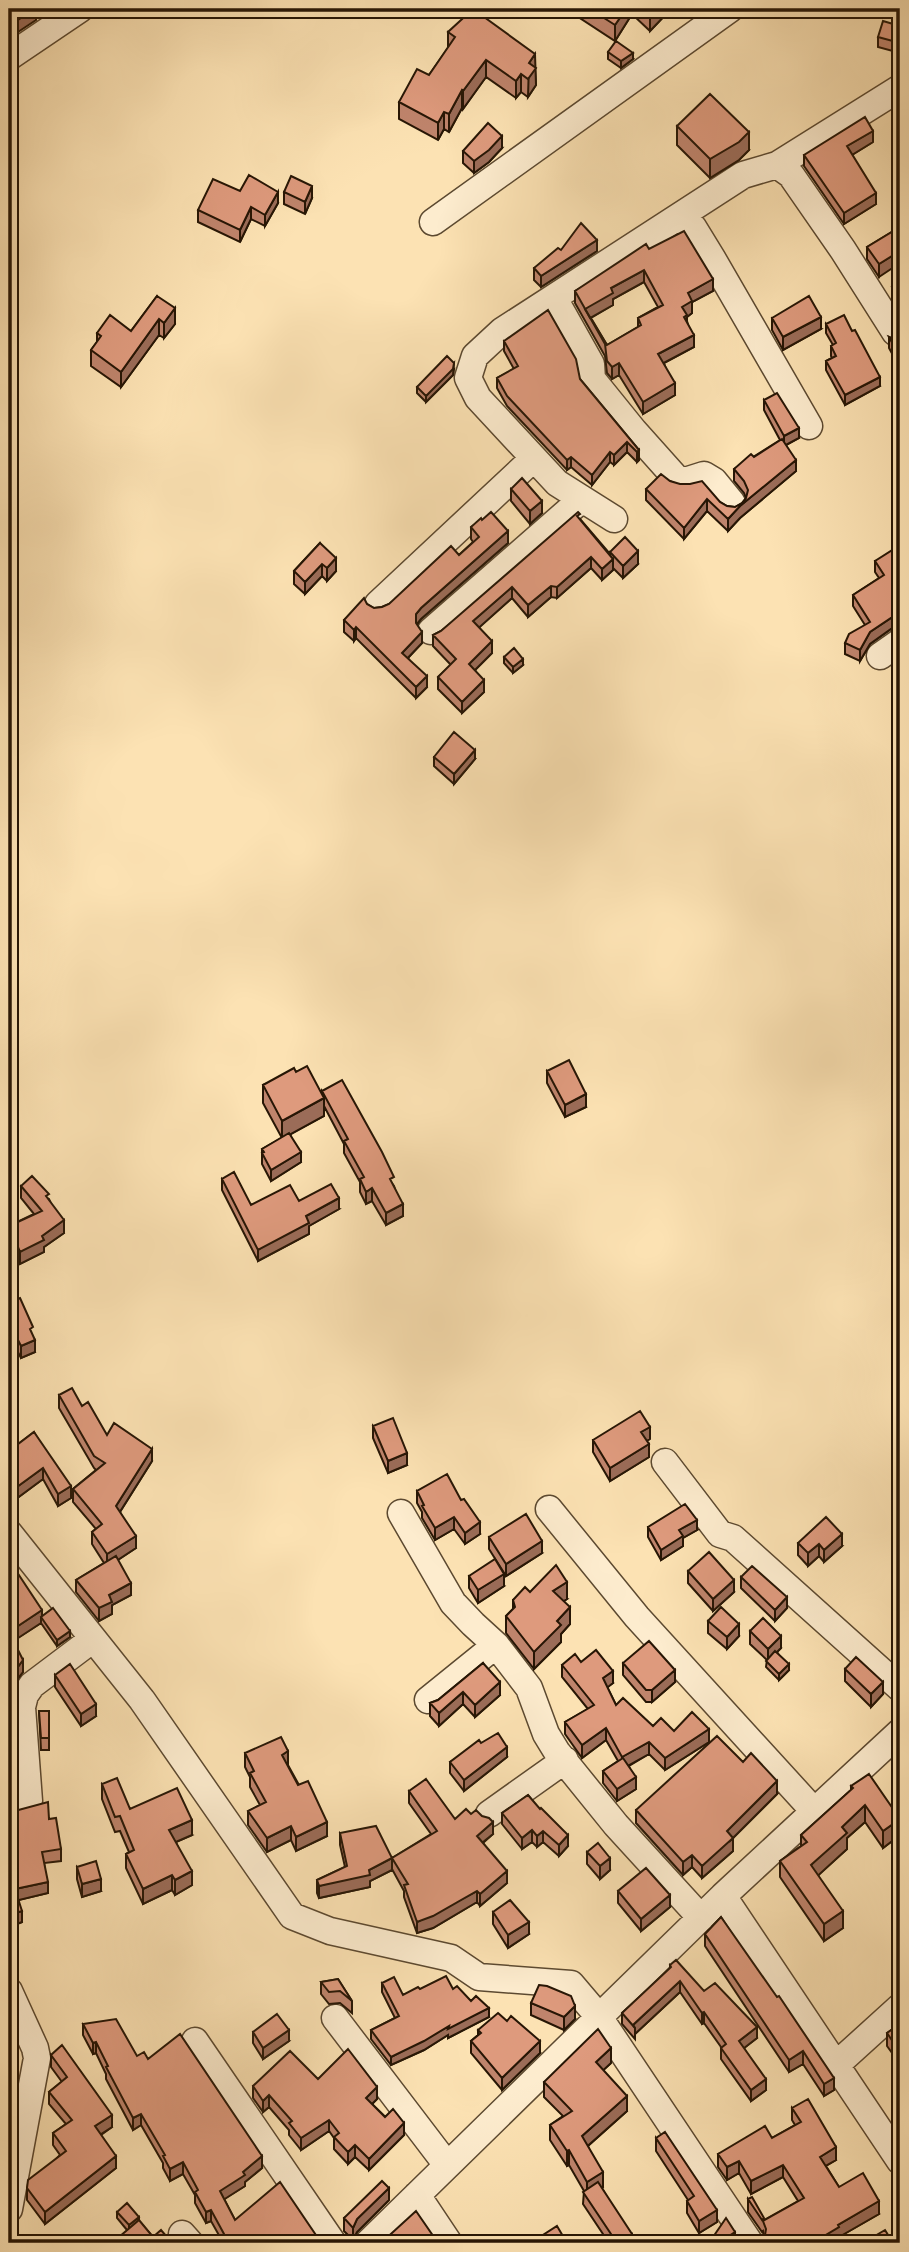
<svg xmlns="http://www.w3.org/2000/svg" width="909" height="2252" font-family="'Sorts Mill Goudy',serif">
	<rect width="100%" height="100%" fill="#fce2b3"/>
	<filter id="stains"><feTurbulence type="fractalNoise" baseFrequency=".00286" numOctaves="4"/><feColorMatrix values="0 0 0 0 .2 0 0 0 0 .09 0 0 0 0 .02 0 0 0 .5 -.17"/></filter>
	<radialGradient id="worn" r=".72"><stop offset=".6" stop-color="#630" stop-opacity="0"/><stop offset="1" stop-color="#630" stop-opacity=".3"/></radialGradient>
	<g fill="none" stroke-linecap="round" stroke-linejoin="round">
		<defs>
			<path id="minor" d="M9 57 80 9
				M777 165 791 175 843 250 895 332 900 336
				M679 217 693 227 712 258 809 426
				M433 222 730 9
				M554 298 591 364 592 379 634 431 676 478 685 481 704 475 714 481 732 503
				M614 519 557 483 478 398 468 378 475 356 502 331 743 175 777 165 900 88
				M378 604 533 459
				M431 631 582 499
				M880 656 900 642
				M665 1462 720 1534 733 1538 900 1688
				M549 1509 637 1617 814 1811
				M401 1513 453 1603 473 1624 496 1645 529 1688 546 1734 557 1752 616 1825 701 1918
				M9 1533 142 1700 292 1916 330 1931 451 1958 479 1977 571 1984 599 2017 750 2243
				M428 1700 496 1645
				M29 1801 22 1707 25 1695 32 1685 93 1639
				M489 1814 565 1760
				M723 1896 900 2161
				M9 1991 35 2048 37 2058 9 2209
				M335 2018 447 2165
				M195 2041 333 2243
				M836 2065 900 2007
				M417 2195 449 2243
				M182 2234 190 2243
				M368 2243 723 1896 900 1732"/>
		</defs>
		<!-- minor casing -->
		<use href="#minor" stroke="#5c4930" stroke-width="29"/>
		<!-- minor -->
		<use href="#minor" stroke="#fdecce" stroke-width="26"/>
	</g>
	<!-- wall -->
	<path fill="#bf846c" stroke="#271605" stroke-width="2" fill-rule="evenodd" d="M566 9H671L650 31 632 14 615 41Z
		M900 26V53L878 47V37Z
		M448 32 535 67 536 85 528 97 521 92 516 98 486 77 463 109 462 108 449 132 444 129 438 140 399 119V102L429 75 448 48Z
		M608 52 633 59 621 68 608 59Z
		M677 126 749 150 739 160 710 178 677 145Z
		M873 142 852 155 876 204 844 224 804 166V155Z
		M502 148 489 162 474 173 463 163V151Z
		M240 191 278 203 265 226 251 219 240 242 198 222V210Z
		M284 192 312 198 305 214 284 204Z
		M900 227 879 277 867 259V247Z
		M649 249 713 291 692 302V313L687 317V321L694 347 664 363 675 395 643 414 619 375 612 379 607 373 605 356 575 303V291ZM644 282 658 307 638 318V327L607 345 591 318 613 305V299Z
		M597 251 541 287 534 280V268Z
		M900 283V310L892 298V287Z
		M157 296 175 324 164 338 159 335 121 387 91 366V350L97 342V333L131 331Z
		M772 318 821 329 783 350 772 330Z
		M826 324 880 386 845 405 826 370V361L832 358 831 356V346L833 345 826 333Z
		M889 337 897 341 900 340V368L889 348Z
		M504 341 580 379 639 450V460L637 462 627 452 614 465 610 462 592 485 571 467 567 470 507 406 497 388V378L514 369 504 351Z
		M454 369 453 375 426 402 417 393V387Z
		M764 400 799 438 786 445 796 471 740 518 728 531 707 511 684 539 646 500V489L670 481 720 502 727 506 735 507 742 503 746 498 744 493 734 481V469L780 440 764 410Z
		M511 489 542 513 530 524 511 501Z
		M580 519 610 554V552L638 564 623 578 613 568V570L602 580 591 568 557 598 551 597 528 617 512 598 479 627 492 653 475 670 484 692 462 713 438 689V677L451 665 433 646V635L441 631Z
		M482 520 508 543 421 619 417 625 422 643 408 658 427 687 416 698 356 638 354 641 344 632V620L367 604 374 608 382 607 389 604 459 555 473 542 471 539V527Z
		M320 543 336 571 327 581 322 576 305 594 294 584V571Z
		M900 559V627L891 629 870 644 860 661 845 654V643L865 625 853 606V595L879 578 875 572V561Z
		M504 657 523 665 513 673 504 663Z
		M434 757 475 759 454 784 434 766Z
		M547 1071 586 1107 565 1117 547 1083Z
		M296 1072 322 1095V1091L394 1186 403 1216 386 1225 372 1201 366 1204 360 1192V1182L344 1153V1144L324 1106V1116L290 1134 301 1162 271 1181 262 1164V1149L282 1138 263 1103V1085Z
		M222 1179 251 1205 299 1201 339 1209 309 1226V1234L258 1261 222 1190Z
		M21 1186 49 1199 64 1233 44 1247V1252L20 1264 9 1241V1226L34 1214 21 1198Z
		M9 1303 35 1352 21 1358 9 1335Z
		M59 1395 82 1406 107 1435 152 1461 120 1512 136 1548 118 1560 131 1595 112 1605V1614L99 1621 76 1592V1580L104 1563 92 1544V1532L96 1529 73 1502V1489L96 1470 94 1468 59 1408Z
		M373 1426 407 1465 388 1473 373 1438Z
		M34 1432 71 1498 58 1506 43 1479 12 1502V1506L9 1509V1451Z
		M650 1439 647 1440 649 1457 610 1481 593 1452V1440Z
		M417 1491 480 1534 465 1544 454 1529 435 1540 422 1518V1512L417 1503Z
		M648 1527 697 1530 683 1538V1546L661 1560 648 1537Z
		M489 1537 542 1553 506 1576 489 1549Z
		M798 1543 842 1546 824 1562 819 1556 808 1566 798 1555Z
		M9 1560 42 1616 70 1637 57 1646 41 1623 13 1641 23 1672 12 1686Z
		M688 1571 734 1592 713 1611 688 1583Z
		M469 1576 504 1586 478 1603 469 1588Z
		M741 1577 787 1608 775 1621 741 1588Z
		M530 1592 567 1599 564 1601 570 1624 561 1634V1642L534 1669 506 1633V1616L513 1609V1600Z
		M708 1621 739 1636 727 1649 708 1633Z
		M750 1631 781 1648 777 1652 789 1670 779 1680 766 1667 767 1660 750 1644Z
		M581 1662 613 1683 607 1687 616 1705 653 1726 674 1731 709 1742 665 1770 649 1754 629 1766 636 1789 617 1801 603 1783V1771L618 1761 606 1740 582 1758 565 1734V1722L588 1709 562 1677V1665Z
		M483 1663 500 1695 475 1717 463 1704 439 1726 430 1716V1703L438 1700Z
		M623 1663 675 1682 652 1702H646L623 1675Z
		M845 1669 883 1694 871 1707 845 1681Z
		M55 1675 96 1716 81 1726 55 1687Z
		M39 1711H49V1750H41Z
		M9 1723 13 1783V1795L9 1796Z
		M481 1743 507 1757 464 1791 450 1773V1762Z
		M245 1753 288 1765 327 1836 296 1851 291 1840 267 1852 248 1825V1811L260 1805 250 1787V1777L245 1767Z
		M102 1784 130 1809 192 1835 176 1842 192 1885 175 1895 172 1890 143 1904 126 1868V1854L129 1852 120 1831 115 1832 102 1799Z
		M851 1786 900 1818V1835L883 1848 865 1822 847 1838V1849L818 1875 843 1928 824 1941 780 1877V1861L801 1846V1835L851 1790Z
		M409 1791 455 1819 471 1814 493 1834 483 1843 507 1883 480 1906 477 1902 433 1928 417 1933 404 1897V1891L392 1869V1858L431 1834 409 1803Z
		M777 1794 733 1838V1851L702 1878 692 1867 683 1875 636 1823V1810Z
		M528 1795 568 1846 559 1856 543 1842 537 1847 532 1842 522 1849 502 1824V1813Z
		M11 1812 49 1819 61 1849V1861L44 1863 48 1893 18 1900 22 1922 9 1927Z
		M340 1833 392 1870 370 1881V1887L319 1898 317 1893V1880L345 1867 340 1845Z
		M587 1852 610 1870 600 1879 587 1864Z
		M77 1867 101 1891 82 1897 77 1879Z
		M618 1891 670 1907 641 1931 618 1903Z
		M493 1912 529 1934 508 1948 493 1924Z
		M721 1917 834 2090 824 2096 803 2064 789 2072 705 1946V1934Z
		M670 1965 704 1991 757 2038 744 2048 766 2090 751 2101 721 2059V2047L704 2023 702 2024 680 1992 635 2034V2039L622 2024V2013L670 1969Z
		M338 1979 352 2001V2013L340 2003 329 2004 321 1994V1982Z
		M382 1983 403 1995 420 1989H453L471 2001 489 2017 448 2038V2035L424 2050 391 2065 371 2039V2030L395 2018 382 1992Z
		M531 2003 575 2019 564 2030 531 2015Z
		M83 2024 137 2056 148 2059 262 2168 245 2182V2186L224 2199 235 2220 320 2241 323 2243H218V2238L220 2237 211 2221 206 2223 195 2203V2195L183 2174 170 2181 163 2168V2163L141 2125 133 2130 106 2079V2074L96 2053 93 2054 83 2035Z
		M900 2024V2064L887 2046V2033Z
		M478 2030 540 2053 502 2090 471 2053V2041L478 2035Z
		M253 2032 289 2041 263 2059 253 2043Z
		M51 2055 112 2127 101 2135 116 2168 45 2224 27 2200V2188L60 2155 53 2145V2133L66 2124 49 2104V2092L62 2082 51 2067Z
		M611 2063 603 2070 627 2111 588 2146 603 2187 602 2188 632 2243H609L583 2204 584 2191 569 2165 567 2166 550 2140V2125L563 2116 544 2097V2082Z
		M318 2079 377 2099 372 2104 404 2135 369 2170 355 2157 348 2164 334 2149V2138L329 2131 301 2150 289 2135V2130L269 2107 263 2112 253 2098V2086Z
		M792 2108 836 2160 826 2166 839 2187 879 2214 839 2237V2240L833 2243H765L763 2231 762 2232 748 2212V2199L764 2220 798 2201 783 2177 751 2194 739 2173 727 2180 718 2167V2154L772 2138 795 2125 792 2120Z
		M656 2138 717 2222 699 2233 687 2213V2201L688 2200 656 2151Z
		M389 2200 357 2232 353 2240 344 2231V2218Z
		M117 2212 139 2221 153 2237 127 2230 117 2218Z"/>
	<!-- shaded-wall -->
	<path fill="#9b6c58" stroke="#271605" stroke-width="2" d="M31 9H36V20L9 38V26Z
		M520 9H527L520 15Z
		M626 9H632V14L615 41V25Z
		M656 9H671L650 31V15Z
		M633 53V59L621 68V61Z
		M535 54 536 85 528 97 529 63Z
		M486 60V77L463 109V91Z
		M521 74V92L516 98V81Z
		M462 90V108L449 132V114Z
		M444 112V129L438 140V123Z
		M873 131V142L847 158V146Z
		M749 132V150L739 160 710 178V159Z
		M502 136V148L489 162 474 173V161Z
		M312 186V198L305 214V202Z
		M278 192V203L265 226V215Z
		M876 193V204L844 224V213Z
		M251 207V219L240 242V230Z
		M597 240V251L541 287V276Z
		M900 251V263L879 277V264Z
		M644 270V282L613 299V305L590 318 585 309 611 288Z
		M713 279V291L692 302V313L687 317V328L682 307 688 293Z
		M175 308V324L164 338V323Z
		M821 317V329L783 350V337Z
		M159 319V335L121 387V372Z
		M694 335V347L658 366V354Z
		M454 363 453 375 426 402V396Z
		M619 363V375L612 379V367Z
		M880 377V386L845 405V395Z
		M675 383V395L643 414V402Z
		M799 428V438L784 446V436Z
		M627 442V452L614 465V455Z
		M639 450V460L637 462V452Z
		M610 452V462L592 485V475Z
		M571 457V467L567 470V460Z
		M796 460V471L740 518 728 531V519L740 506Z
		M707 499V511L684 539V528Z
		M542 501V513L530 524V511Z
		M508 531V543L421 619 416 625V635V614L421 608Z
		M638 551V564L623 578V566Z
		M591 557V568L557 598V587Z
		M336 558V571L327 581V568Z
		M613 559V570L602 580V569Z
		M322 564V576L305 594V582Z
		M551 586V597L528 617V605Z
		M512 587V598L473 633V621Z
		M899 615V626L891 629 870 644 860 661V650L870 632 891 618Z
		M356 627V638L354 641V630Z
		M422 632V643L402 664V653Z
		M492 641V653L469 676V664Z
		M523 659V665L513 673V667Z
		M427 676V687L416 698V687Z
		M484 680V692L462 713V702Z
		M475 750V759L454 784V774Z
		M586 1094V1107L565 1117V1105Z
		M324 1098V1116L282 1139V1121Z
		M301 1152V1162L271 1181V1170Z
		M372 1188V1201L366 1204V1192Z
		M339 1198V1209L309 1226V1234L258 1261V1250L306 1216Z
		M403 1204V1216L386 1225V1213Z
		M64 1220V1233L44 1247V1252L20 1264V1252Z
		M35 1340V1352L21 1358V1346Z
		M650 1427V1439L641 1444V1432Z
		M649 1444V1457L610 1481V1468Z
		M152 1449V1461L116 1518V1506Z
		M407 1453V1465L388 1473V1461Z
		M43 1468V1479L12 1502V1506L9 1509V1497L10 1492Z
		M71 1486V1498L58 1506V1494Z
		M454 1517V1529L435 1540V1528Z
		M697 1520V1530L683 1538V1546L661 1560V1550L679 1530Z
		M480 1522V1534L465 1544V1533Z
		M842 1534V1546L824 1562V1550Z
		M136 1536V1548L107 1567V1554Z
		M542 1541V1553L506 1576V1564Z
		M819 1544V1556L808 1566V1553Z
		M504 1574V1586L478 1603V1590Z
		M734 1580V1592L713 1611V1599Z
		M567 1582V1599L553 1608V1591Z
		M131 1583V1595L112 1605V1614L99 1621V1608L109 1595Z
		M787 1597V1608L775 1621V1610Z
		M570 1607V1624L561 1634V1642L534 1669V1652L557 1621Z
		M42 1610V1619L41 1617V1623L9 1644V1632Z
		M739 1624V1636L727 1649V1637Z
		M70 1631V1637L57 1646V1640Z
		M781 1636V1648L768 1661V1649Z
		M23 1660V1672L12 1686 9 1697V1685L12 1675Z
		M789 1664V1670L779 1680V1674Z
		M675 1670V1682L652 1702V1690Z
		M613 1671V1683L603 1691V1678Z
		M500 1682V1695L475 1717V1705Z
		M883 1682V1694L871 1707V1694Z
		M463 1692V1704L439 1726V1713Z
		M96 1704V1716L81 1726V1714Z
		M606 1728V1740L582 1758V1745Z
		M709 1729V1742L665 1770V1758Z
		M649 1742V1754L622 1769V1757Z
		M507 1747V1757L464 1791V1780Z
		M288 1751V1765L282 1768V1755Z
		M636 1777V1789L617 1801V1789Z
		M777 1781V1794L729 1842 733 1838V1851L702 1878V1866L727 1831Z
		M865 1805V1822L847 1838V1849L811 1882V1865L842 1827Z
		M900 1819V1835L883 1848V1831Z
		M192 1820V1835L169 1845V1830Z
		M327 1822V1836L296 1851V1837Z
		M493 1822V1834L477 1847V1836Z
		M291 1826V1840L267 1852V1838Z
		M532 1830V1842L522 1849V1838Z
		M543 1831V1842L537 1847V1836Z
		M568 1835V1846L559 1856V1845Z
		M692 1855V1867L683 1875V1862Z
		M392 1858V1870L370 1881V1887L319 1898V1886L369 1870Z
		M610 1858V1870L600 1879V1866Z
		M192 1871V1885L175 1895V1880Z
		M507 1871V1883L480 1906V1894Z
		M172 1875V1890L143 1904V1889Z
		M101 1879V1891L82 1897V1884Z
		M48 1882V1893L15 1901V1889Z
		M477 1891V1902L433 1928 417 1933V1922Z
		M670 1895V1907L641 1931V1919Z
		M22 1911V1922L9 1927V1915Z
		M843 1911V1928L824 1941V1924Z
		M529 1922V1934L508 1948V1935Z
		M680 1981V1992L635 2034V2028L633 2025Z
		M575 2006V2019L564 2030V2017Z
		M489 2008V2017L448 2038V2035L424 2050 391 2065V2057L449 2026Z
		M704 2012V2023L702 2024V2013Z
		M757 2027V2038L739 2052V2041Z
		M289 2030V2041L263 2059V2048Z
		M540 2041V2053L502 2090V2078Z
		M96 2042V2053L93 2054V2043Z
		M611 2048V2063L596 2077V2062Z
		M803 2051V2064L789 2072V2060Z
		M15 2075V2087L9 2110V2098Z
		M834 2078V2090L824 2096V2084Z
		M766 2079V2090L751 2101V2090Z
		M377 2087V2099L366 2110V2098Z
		M269 2095V2107L263 2112V2101Z
		M627 2096V2111L582 2151V2136Z
		M141 2114V2125L133 2130V2118Z
		M112 2115V2127L95 2138V2126Z
		M329 2120V2131L301 2150V2138Z
		M404 2123V2135L369 2170V2159Z
		M355 2145V2157L348 2164V2152Z
		M836 2147V2160L820 2169V2157Z
		M569 2150V2165L567 2166V2151Z
		M116 2156V2168L45 2224V2212Z
		M262 2156V2168L245 2182V2186L220 2202V2191Z
		M739 2161V2173L727 2180V2167Z
		M183 2162V2174L170 2181V2169Z
		M783 2165V2177L751 2194V2181Z
		M603 2172V2187L587 2197V2182Z
		M389 2188V2200L357 2232 353 2240V2228L357 2219Z
		M879 2201V2214L839 2237V2240L833 2243H816V2241L838 2225Z
		M211 2210V2221L206 2223V2212Z
		M717 2210V2222L699 2233V2221Z
		M139 2217V2223L129 2232V2225Z
		M735 2232V2243H723V2240Z
		M632 2234V2243H618Z"/>
	<!-- building -->
	<path fill="#de9a7d" stroke="#271605" stroke-width="2" fill-rule="evenodd" d="M9 9H34L9 26Z
		M473 9 535 54 529 63 536 68 528 79 521 74 516 81 486 60 463 91 462 90 449 114 444 112 438 123 399 102 417 69 429 75 455 37 448 32Z
		M590 9H626L615 25Z
		M643 9H656L650 15Z
		M883 21 900 26V43L878 37Z
		M616 41 633 53 621 61 608 52Z
		M710 94 749 132 739 142 710 159 677 126Z
		M865 117 873 131 847 146 876 193 844 213 804 155Z
		M488 123 502 136 489 150 474 161 463 151Z
		M249 175 278 192 265 215 251 207 240 230 198 210 213 179 240 191Z
		M291 176 312 186 305 202 284 192Z
		M581 223 597 240 541 276 534 268 558 248 561 250Z
		M900 227V251L879 264 867 247Z
		M684 231 713 279 688 293 692 301 682 307 687 315 684 317 694 335 658 354 675 383 643 402 619 363 612 367 607 361 605 344 575 291 646 244 649 249ZM644 270 663 305 638 318 641 325 607 345 585 309 613 293 611 288Z
		M900 283V299L892 287Z
		M157 296 175 308 164 323 159 319 121 372 91 350 101 336 97 333 110 315 131 331Z
		M809 296 821 317 783 337 772 318Z
		M548 310 576 359 580 379 639 450 637 452 627 442 614 455 610 452 592 475 571 457 567 460 507 396 497 378 518 366 504 341Z
		M844 315 852 331 855 330 880 377 845 395 826 361 836 356 831 346 836 343 826 324Z
		M889 337 897 341 900 340V357Z
		M447 356 454 363 453 369 426 396 417 387Z
		M777 393 799 428 784 436 764 400Z
		M782 439 796 460 740 506 728 519 707 499 684 528 646 489 661 474 670 481 680 484H690L702 481 720 502 727 506 735 507 742 503 746 498 748 490 744 481 734 469 751 454 754 457Z
		M522 478 542 501 530 511 511 489Z
		M491 512 508 531 421 608 416 614V623L422 632 402 653 427 676 416 687 356 627 354 630 344 620 364 598 367 604 374 608 382 607 389 604 451 546 459 555 479 537 471 527 481 518 482 520Z
		M578 512 580 514 577 516 613 559 602 569 591 557 557 587 551 586 528 605 512 587 473 621 492 641 469 664 484 680 462 702 438 677 456 659 433 635 441 631Z
		M625 537 638 551 623 566 610 552Z
		M320 543 336 558 327 568 322 564 305 582 294 571Z
		M894 549 900 559V615L891 618 870 632 860 650 845 643 849 634 870 622 853 595 884 575 875 561Z
		M514 648 523 659 513 667 504 657Z
		M454 732 475 750 454 774 434 757Z
		M569 1060 586 1094 565 1105 547 1071Z
		M307 1066 324 1098 282 1121 263 1085 294 1068 296 1072Z
		M342 1080 382 1152 394 1177 390 1179 403 1204 386 1213 372 1188 366 1192 360 1179 364 1177 344 1141 348 1139 322 1091Z
		M289 1133 301 1152 271 1170 262 1153 264 1152 262 1149Z
		M234 1172 251 1205 290 1185 299 1201 331 1184 339 1198 306 1216 309 1223 258 1250 222 1179Z
		M32 1176 49 1194 46 1196 64 1220 42 1236 44 1240 20 1252 9 1226 42 1211 21 1186Z
		M20 1298 33 1327 30 1329 35 1340 21 1346 9 1322V1303Z
		M72 1388 82 1406 88 1402 107 1435 114 1423 152 1449 116 1506 136 1536 107 1554 92 1532 102 1524 73 1489 105 1463 94 1456 59 1395Z
		M640 1411 650 1427 641 1432 649 1444 610 1468 593 1440Z
		M393 1418 407 1453 388 1461 373 1426Z
		M34 1432 71 1486 58 1494 43 1468 10 1492 12 1494 9 1497V1476L15 1471 9 1463V1451Z
		M447 1474 461 1500 464 1499 480 1522 465 1533 454 1517 435 1528 422 1506 424 1505 417 1491Z
		M685 1504 697 1520 679 1530 683 1536 661 1550 648 1527Z
		M526 1514 542 1541 506 1564 489 1537Z
		M826 1517 842 1534 824 1550 819 1544 808 1553 798 1543Z
		M709 1552 734 1580 713 1599 688 1571Z
		M116 1556 131 1583 109 1595 112 1602 99 1608 76 1580Z
		M495 1559 504 1574 478 1590 469 1576Z
		M9 1560 42 1610 9 1632 23 1660 12 1675 9 1685Z
		M556 1565 567 1582 553 1591 570 1607 557 1621 561 1625 534 1652 506 1616 515 1607 513 1600 525 1587 530 1592Z
		M752 1566 787 1597 775 1610 741 1577Z
		M721 1607 739 1624 727 1637 708 1621Z
		M53 1608 70 1631 57 1640 41 1617Z
		M763 1618 781 1636 768 1649 750 1631Z
		M649 1641 675 1670 652 1690H646L623 1663Z
		M596 1650 613 1671 603 1678 616 1705 623 1698 653 1726 661 1718 674 1731 692 1712 709 1729 665 1758 649 1742 622 1757 606 1728 582 1745 565 1722 594 1705 562 1665 575 1654 581 1662Z
		M775 1651 789 1664 779 1674 766 1661Z
		M856 1657 883 1682 871 1694 845 1669Z
		M483 1663 500 1682 475 1705 463 1692 439 1713 430 1703 438 1700Z
		M70 1664 96 1704 81 1714 55 1675Z
		M39 1711H49V1738H41Z
		M9 1723 13 1783 9 1784Z
		M498 1733 507 1747 464 1780 450 1762 479 1740 481 1743Z
		M717 1736 743 1762 751 1753 777 1781 727 1831 733 1838 702 1866 692 1855 683 1862 636 1810Z
		M281 1737 288 1751 282 1755 298 1785 308 1781 327 1822 296 1837 291 1826 267 1838 248 1811 266 1802 250 1773 254 1771 245 1753Z
		M623 1758 636 1777 617 1789 603 1771Z
		M869 1774 900 1819 883 1831 865 1805 842 1827 847 1833 811 1865 843 1911 824 1924 780 1861 807 1842 801 1835 853 1788 851 1786Z
		M117 1778 130 1809 177 1788 192 1820 169 1830 192 1871 175 1880 172 1875 143 1889 126 1854 134 1850 120 1816 115 1817 102 1784Z
		M426 1779 455 1819 466 1809 471 1814 476 1810 482 1816 489 1818 493 1822 477 1836 507 1871 480 1894 477 1891 433 1916 417 1922 404 1885 408 1884 392 1858 437 1831 409 1791Z
		M528 1795 540 1809 541 1808 568 1835 559 1845 543 1831 537 1836 532 1830 522 1838 502 1813Z
		M48 1802 49 1819 56 1818 61 1849 42 1852 48 1882 15 1889 22 1911 9 1915V1806L11 1812Z
		M376 1826 392 1858 369 1870 370 1875 319 1886 317 1880 347 1866 340 1833Z
		M598 1843 610 1858 600 1866 587 1852Z
		M96 1861 101 1879 82 1884 77 1867Z
		M646 1868 670 1895 641 1919 618 1891Z
		M510 1900 529 1922 508 1935 493 1912Z
		M721 1917 777 1997 779 1996 834 2078 824 2084 803 2051 789 2060 705 1934Z
		M676 1960 704 1991 715 1983 757 2027 739 2041 766 2079 751 2090 721 2048 726 2044 704 2012 702 2013 680 1981 633 2025 635 2028 622 2013 671 1967 670 1965Z
		M446 1976 453 1989 457 1986 471 2001 476 1996 489 2008 448 2029 449 2026 424 2041 391 2057 371 2030 399 2016 382 1983 394 1977 403 1995 418 1987 420 1989Z
		M338 1979 352 2001 340 1991 329 1992 321 1982Z
		M539 1985 547 1986 571 1996 575 2006 564 2017 531 2003Z
		M498 2013 507 2021 511 2016 540 2041 502 2078 471 2041 481 2033 478 2030Z
		M277 2014 289 2030 263 2048 253 2032Z
		M116 2019 137 2056 144 2052 148 2059 180 2034 262 2156 243 2172 245 2175 220 2191 235 2220 280 2182 320 2241 323 2243H222L218 2238 224 2234 211 2210 206 2212 195 2192 198 2190 183 2162 170 2169 163 2156 165 2155 141 2114 133 2118 106 2067 108 2066 96 2042 93 2043 83 2024Z
		M900 2024V2052L887 2033Z
		M598 2029 611 2048 596 2062 627 2096 582 2136 603 2172 587 2182 569 2150 567 2151 550 2125 572 2111 544 2082Z
		M62 2045 112 2115 95 2126 116 2156 45 2212 27 2188 28 2180 66 2151 53 2133 72 2120 49 2092 67 2077 51 2055Z
		M348 2049 377 2087 366 2098 385 2117 393 2109 404 2123 369 2159 355 2145 348 2152 334 2137 339 2133 329 2120 301 2138 289 2123 292 2121 269 2095 263 2101 253 2086 290 2051 318 2079Z
		M9 2073 15 2075 9 2098Z
		M808 2099 836 2147 820 2157 839 2187 863 2173 879 2201 838 2225 839 2227 816 2241 817 2243H770L765 2235 766 2229 763 2221 804 2198 783 2165 751 2181 739 2161 727 2167 718 2154 765 2126 772 2138 801 2122 792 2108Z
		M665 2132 717 2210 699 2221 687 2201 694 2196 656 2138Z
		M382 2181 389 2188 357 2219 353 2228 344 2218Z
		M598 2182 632 2234 618 2243H617L583 2192Z
		M752 2197 764 2218 762 2220 748 2199Z
		M127 2203 139 2217 129 2225 117 2212Z
		M416 2211 436 2240 441 2243H424L422 2240 418 2243H381Z
		M726 2218 735 2232 723 2240 728 2243H709Z
		M139 2220 153 2237 161 2230 172 2243H112Z
		M557 2226 567 2243H532V2242Z
		M885 2230 893 2243H863Z"/>
	<!-- margin -->
	<rect width="909" height="2252" fill="none" stroke="#fce2b3" stroke-width="35"/>
	<rect x="10" y="10" width="888" height="2231" fill="none" stroke="#271605" stroke-width="3.5"/>
	<rect x="18" y="18" width="874" height="2217" fill="none" stroke="#271605" stroke-width="2"/>
	<rect width="100%" height="100%" filter="url(#stains)"/>
	<rect width="100%" height="100%" fill="url(#worn)"/>
</svg>
